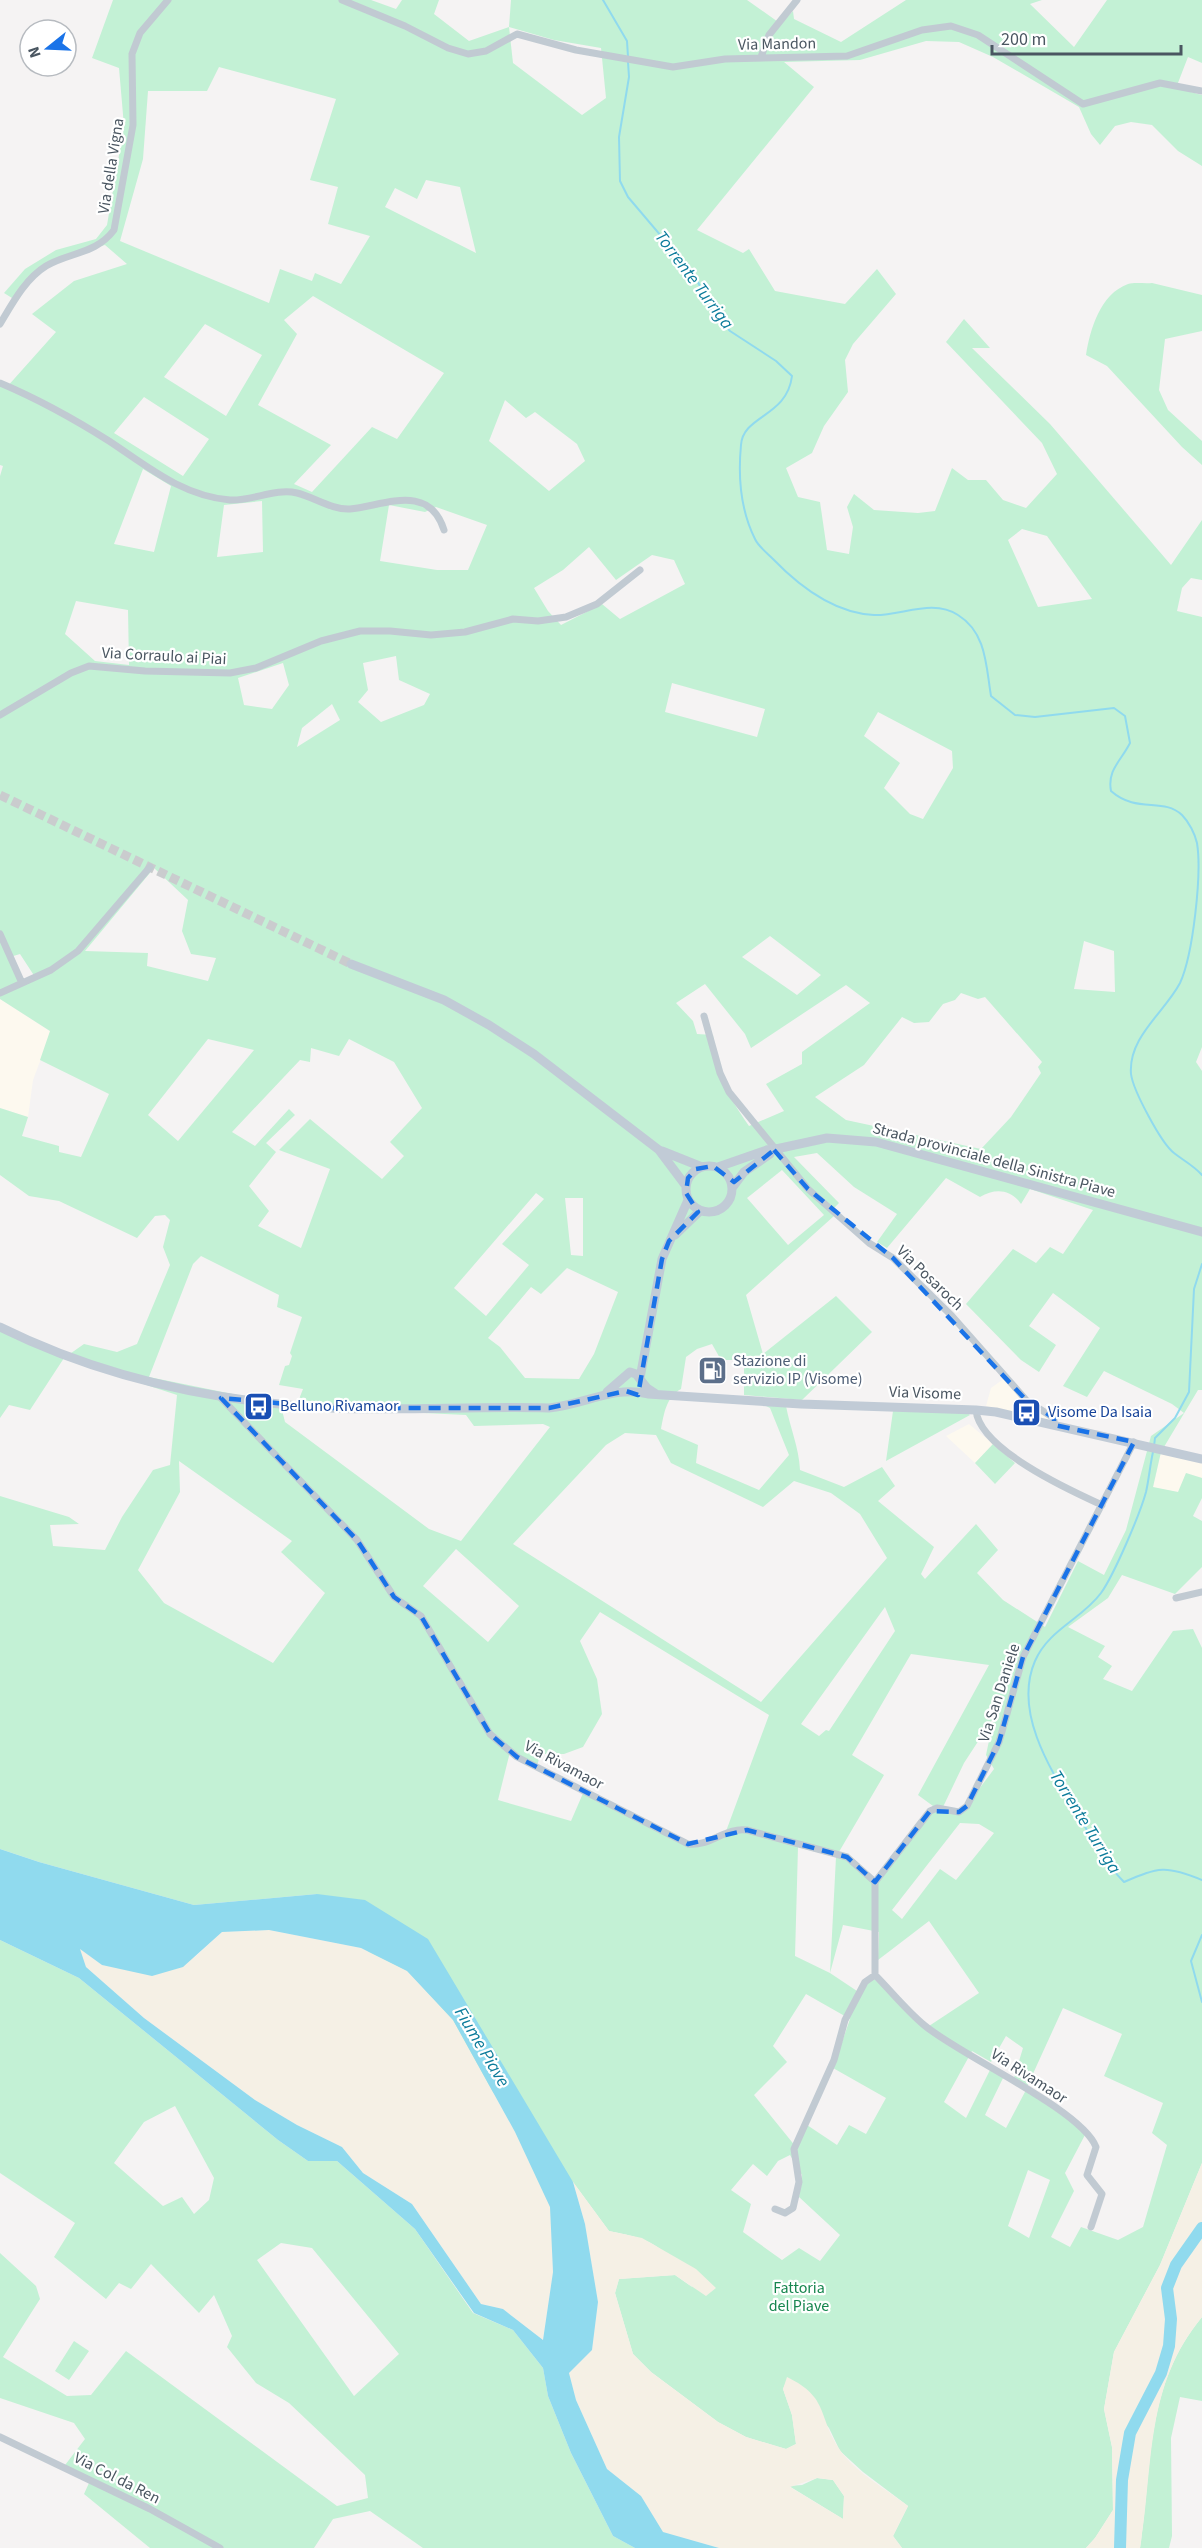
<svg xmlns="http://www.w3.org/2000/svg" width="1202" height="2548" font-family="'Source Sans 3',sans-serif">
	<rect width="100%" height="100%" fill="#f5f3f3"/>
	<!-- commercial -->
	<path fill="#fdf9ef" d="M0 999 51 1032 33 1080 28 1117 0 1108Z
		M1005 1378 1052 1418 1051 1421 986 1406 991 1388Z
		M969 1424 993 1444 975 1463 946 1436Z
		M1161 1452 1202 1461V1478L1186 1473 1179 1492 1153 1488Z"/>
	<!-- green -->
	<path fill="#c3f1d5" fill-rule="evenodd" d="M113 0H371L396 9 402 0H439L434 14 469 41 509 27 511 0H747L781 24 793 11 794 19 841 42 906 0H1042L1030 4 1074 47 1107 0H1202V63L1188 57 1176 88 1202 95V166L1178 151 1152 125 1131 122 1115 126 1100 145 1091 134 1079 107 993 57 959 42 926 41 860 60 784 62 814 87 697 230 743 253 749 249 775 291 845 304 877 269 896 294 853 344 845 360 848 392 824 426 812 453 786 468 798 497 820 502 827 550 849 554 853 527 847 507 854 494 874 510 918 513 935 511 952 468 968 480H986L1003 500 1026 508 1057 474 1042 443 946 342 964 319 990 348H972L1050 424 1171 565 1202 520V580L1191 578 1182 588 1177 611 1202 617V1047L1196 1062 1202 1071V1390H1198L1161 1452 1153 1487 1178 1492 1186 1473 1202 1478V1498L1193 1516 1202 1521V1567L1175 1594 1122 1575 1108 1598 1068 1627 1105 1646 1098 1657 1112 1666 1103 1679 1132 1691 1173 1631 1193 1629 1202 1648V2163L1160 2265 1114 2352 1104 2409 1112 2447 1113 2510 1095 2538 1086 2548H902L893 2536 908 2506 863 2472 840 2451 829 2428 788 2378 783 2389 792 2415 796 2444 786 2449 746 2437 718 2422 651 2372 633 2354 615 2293 619 2279 675 2275 692 2287C661 2246 660 2241 609 2231L573 2182 317 1894 194 1905 39 1862 0 1849V1496L69 1517 79 1524 50 1525 53 1546 105 1550 122 1517 153 1470 170 1465 177 1395 64 1358 30 1410 9 1405 0 1418V1328L64 1358 84 1344 117 1352 137 1344 170 1265 163 1247 170 1220 165 1215 155 1216 137 1238 59 1201 29 1196 0 1175V1108L28 1117 22 1136 59 1146V1152L81 1157 109 1094 40 1060 50 1031 0 999V476L3 466 0 465V384L6 388 56 332 32 314 74 281 127 264 105 245 58 258 12 298 4 293 25 269 56 250 96 239 107 225 124 126 119 68 92 58ZM509 27 554 40 601 48 606 98 582 115 513 63ZM219 67 336 99 310 180 338 187 328 224 370 236 341 284 315 273 312 281 280 269 269 303 120 241 143 159 148 91H207ZM426 180 460 187 476 253 385 207 395 188 417 199ZM313 296 444 373 397 439 372 427 312 492 294 484 331 445 258 405 297 334 284 320ZM205 324 262 355 226 416 164 377ZM144 397 209 439 183 476 114 433ZM505 400 526 418 535 412 577 444 585 461 549 491 489 441ZM143 469 171 486 154 552 114 544ZM262 501 263 552 217 557 224 505ZM389 505 425 512 436 507 487 525 468 570H437L380 561ZM1022 529 1047 536 1092 599 1038 607 1008 540ZM589 547 616 580 652 555 674 560 685 584 620 619 602 604 561 625 548 611 534 588 563 570ZM76 601 128 610 129 665 95 661 65 634ZM396 656 399 680 430 694 424 705 381 722 358 702 368 690 363 663ZM283 663 289 685 272 709 244 705 238 678ZM672 683 765 709 757 737 665 712ZM332 704 340 720 297 747 302 728ZM878 712 952 751 953 768 923 819 910 814 884 788 900 763 864 736ZM154 868 188 900 182 931 191 954 216 958 208 981 147 966 148 953 85 951ZM770 936 821 975 797 995 742 957ZM1084 941 1114 951 1115 992 1074 989ZM20 954 35 977 21 983 10 957ZM705 984 745 1034 751 1048 846 985 870 1003 802 1052V1064L766 1084 784 1111 749 1126C725 1091 718 1078 713 1035L697 1034 693 1021 676 1003ZM961 993 978 999 985 997 1042 1062 1038 1067 1041 1073 1011 1117 981 1149 846 1120 815 1097 864 1065 902 1017 914 1023 929 1022 943 1004 955 1000ZM208 1039 254 1050 178 1141 148 1115ZM349 1039 394 1062 422 1108 390 1142 404 1156 382 1179 310 1119 279 1150 330 1169 301 1248 258 1226 269 1211 249 1186 276 1152 266 1143 295 1115 289 1109 255 1146 232 1132 300 1060 310 1062 311 1048 339 1056ZM817 1153 854 1187 897 1214 877 1242 887 1248 946 1178 980 1197C995 1188 1011 1189 1021 1204L1030 1189 1093 1210 1063 1254 1050 1247 1036 1263 1013 1249 966 1304 1021 1360 1039 1372 1056 1345 1029 1326 1053 1293 1100 1328 1063 1386 1087 1397 1104 1371 1172 1404 1184 1413 1151 1436 1126 1530 1104 1575 1078 1561 1045 1627 1003 1600 977 1573 998 1550 976 1524 925 1579 921 1574 934 1547 878 1501 895 1486 882 1467 844 1487 800 1470C799 1447 790 1428 786 1406L762 1404 770 1408 789 1455 759 1490 696 1463 698 1445 661 1429C664 1414 666 1397 681 1389L686 1357 697 1349 712 1344 721 1360H744V1395L802 1400 872 1332 836 1296 763 1354 746 1295 834 1216 830 1212 839 1203 794 1157ZM782 1170 824 1215 788 1245 747 1198ZM536 1193 544 1199 502 1244 529 1265 486 1316 454 1288ZM565 1198H583V1256L571 1255ZM201 1256 279 1295 277 1307 302 1317 290 1353 292 1356 289 1365 285 1366 279 1385 303 1389 296 1407 149 1377 193 1264ZM567 1268 618 1292 594 1354 579 1379 525 1378 500 1347 488 1338 531 1287 541 1294ZM296 1407 466 1415 474 1426 543 1424 550 1427 461 1541 429 1529 285 1422 282 1410ZM625 1433 656 1435 671 1463 763 1507 794 1481 831 1493 860 1514 887 1558 761 1702 513 1544 606 1445ZM179 1461 292 1541 281 1552 325 1593 273 1663 164 1603 138 1570 180 1492ZM456 1549 519 1606 488 1642 423 1586ZM885 1607 895 1631 829 1731 826 1730 819 1736 801 1724ZM600 1612 769 1715 725 1834 688 1844 584 1791 571 1821 498 1800 510 1752 537 1767 540 1754H564L583 1747 602 1714 597 1679 580 1641ZM911 1654 989 1665 918 1795 933 1806 877 1881 851 1859 836 1857 884 1775 852 1755ZM994 1717 986 1755 994 1769 961 1813 943 1807 964 1763ZM960 1823 979 1824 994 1833 956 1880 940 1869 902 1919 892 1910ZM798 1847 836 1857 830 1973 795 1956ZM929 1921 979 1993 929 2026 874 1979 857 1991 830 1973 843 1925 879 1932 878 1960ZM806 1994 850 2019 833 2068 886 2098 866 2134 849 2125 837 2145 807 2125 796 2147 754 2095 787 2062 773 2046ZM1063 2008 1122 2034 1104 2076 1163 2103 1152 2133 1167 2145 1143 2227 1118 2240 1081 2227 1070 2247 1051 2237 1074 2191 1065 2173 1086 2133 1026 2089ZM1006 2036 1023 2048 1013 2081 1026 2090 1006 2128 985 2115 1004 2076 991 2068 966 2118 944 2102 972 2051 991 2062ZM790 2155 802 2175 799 2197 840 2235 820 2261 799 2248 782 2260 743 2232 751 2204 731 2190 753 2164 767 2176 778 2161ZM1028 2170 1050 2180 1029 2238 1008 2226Z
		M1152 283 1202 295V331L1165 339 1159 390 1168 410 1202 441V465L1182 447 1107 366 1086 355C1090 330 1100 294 1128 284 1135 282 1145 284 1152 283Z
		M893 1411 967 1413 970 1415 886 1461Z
		M993 1444 1015 1463 995 1484 975 1463Z
		M0 1940 79 1978 278 2140 308 2161H337L415 2229 473 2313 513 2330 543 2368 548 2396 571 2453 613 2536 635 2548H423L370 2511 333 2519 314 2548H150L84 2494 89 2483 62 2469 85 2439 74 2423 0 2398V2253L36 2286 40 2299 3 2357 67 2396 91 2395 126 2351 337 2506 368 2498 365 2475 289 2403 256 2383 227 2347 232 2336 214 2295 199 2313 151 2264 131 2289 119 2283 106 2299 54 2257 75 2223 0 2173ZM175 2106 214 2178 209 2200 194 2214 182 2197 163 2206 114 2163 144 2122ZM281 2243 312 2248 399 2354 354 2396 257 2260Z
		M1202 2317V2401L1180 2397 1171 2438 1172 2536 1169 2548H1140C1153 2466 1144 2387 1202 2317Z
		M74 2341 89 2351 69 2380 55 2371Z
		M817 2478 833 2480 844 2496 843 2519 789 2486 802 2485Z"/>
	<!-- sand -->
	<path fill="#f5f0e5" fill-rule="evenodd" d="M269 1930 361 1948 408 1971 453 2020 515 2132 551 2207 553 2272 543 2340 503 2309 481 2304 412 2204 363 2173 342 2147 297 2125 255 2100 144 2018 86 1967 79 1948 102 1965 127 1969 195 1957 222 1932Z
		M1202 2163V2317C1144 2387 1154 2466 1140 2548H1086L1095 2538 1113 2510 1112 2447 1104 2409 1114 2352 1160 2265Z
		M573 2182 609 2231 642 2238 696 2269 716 2288 706 2296 675 2275 619 2279 615 2293 633 2354 651 2372 718 2422 746 2437 786 2449 796 2444 792 2415 783 2389 787 2377C830 2398 817 2416 840 2450 856 2473 886 2489 908 2506L893 2536 902 2548H719L662 2532 641 2496 607 2469 576 2400 569 2373 592 2350 598 2302 585 2224ZM817 2478 833 2480 844 2496 843 2519 790 2487Z"/>
	<!-- water -->
	<path fill="#90daee" fill-rule="evenodd" d="M0 1849 39 1862 194 1905 317 1894 365 1900 428 1939 573 2182 585 2224 598 2302 592 2350 569 2373 576 2400 607 2469 641 2496 663 2532 719 2548H635L613 2536 571 2453 548 2396 543 2368 513 2330 474 2313 415 2229 337 2161H308L278 2140 79 1978 0 1940ZM269 1930 361 1948 407 1971 453 2020 515 2132 550 2207 553 2272 543 2340 503 2309 481 2304 412 2204 363 2173 342 2147 297 2125 255 2100 144 2018 86 1967 80 1949 102 1965 152 1976 183 1967 222 1932Z"/>
	<g fill="none" stroke-linecap="round" stroke-linejoin="round">
		<!-- stream -->
		<path stroke="#90daee" stroke-width="2" d="M603 0 627 41 628 57
			M628 62 629 77 619 137 620 181 628 197 695 276 711 309 730 331 776 361 792 376C787 417 743 415 741 445 738 476 741 511 755 539 758 546 767 553 773 559 799 586 834 613 874 615 901 616 933 598 958 615 987 633 986 667 991 696L1015 715 1035 717 1114 708 1125 716 1130 743C1121 761 1107 770 1111 791 1137 814 1163 797 1182 815 1189 822 1195 834 1197 843 1202 874 1193 955 1180 983 1165 1012 1128 1037 1131 1074 1133 1090 1161 1143 1174 1153 1184 1161 1193 1165 1202 1175
			M1154 1446 1155 1438 1175 1418 1189 1392 1194 1289 1202 1264
			M1153 1452C1150 1465 1149 1479 1146 1492 1140 1514 1114 1575 1101 1593 1082 1619 1049 1629 1035 1661 1012 1714 1054 1775 1080 1818 1093 1841 1105 1863 1124 1882 1159 1867 1166 1865 1202 1880
			M1202 1935 1191 1961 1202 2002"/>
		<!-- river -->
		<path stroke="#90daee" stroke-width="12" d="M1120 2548 1122 2480 1130 2433 1161 2373 1169 2346 1171 2319 1167 2288 1176 2265 1202 2228"/>
		<!-- secondary-tunnel -->
		<path stroke="#caccce" stroke-width="9" stroke-dasharray="9 4.5" stroke-linecap="butt" d="M0 795 351 964"/>
		<!-- street -->
		<path stroke="#c1cad2" stroke-width="7" d="M342 0 405 26 448 48 468 54 486 51 517 34 576 50 673 67 725 59 847 56 922 30 951 26 978 35 1083 104 1160 83 1202 91
			M761 57 769 35 797 0
			M0 324C12 304 25 279 46 266 70 252 96 254 114 230L133 125 132 54 140 33 168 0
			M0 383C38 399 74 419 109 441 147 466 182 496 230 500 253 501 275 488 297 493 314 497 332 510 350 509 383 506 429 482 444 530
			M0 715 71 673 89 666 145 671 230 673 256 668 321 641 360 631H390L431 635 465 632 513 619 538 621 566 617 597 604 640 570
			M0 934 22 983
			M0 993 51 970 78 951 150 867
			M704 1016 720 1073 729 1092 808 1189 869 1243 893 1258 952 1316 1027 1401 1054 1418V1425
			M221 1398 357 1540 394 1597 421 1616 490 1734 517 1757 688 1844C710 1847 725 1827 747 1830L847 1857 875 1882V1975C891 1991 906 2010 924 2025 959 2055 1081 2109 1096 2147L1087 2175 1102 2194 1091 2227
			M976 1410C979 1449 1069 1490 1102 1505
			M1176 1598 1202 1592
			M875 1882 930 1811 937 1808 959 1812 967 1806 999 1742 1023 1657 1134 1442
			M775 2209 785 2213 793 2208 799 2182 794 2149 834 2060 845 2020 865 1982 875 1975
			M0 2437 150 2509 220 2548"/>
		<!-- secondary -->
		<path stroke="#c1cbd6" stroke-width="9" d="M351 964 444 1000 489 1025 534 1054 659 1150 686 1186
			M776 1149 827 1138 876 1142 1202 1232
			M662 1151 702 1167
			M686 1189a23 23 0 1 1 46 0a23 23 0 1 1-46 0Z
			M718 1167 767 1150
			M732 1188 744 1172 770 1154
			M675 1235 700 1211
			M0 1327C103 1378 216 1402 330 1408 403 1411 477 1406 549 1408 583 1405 615 1385 648 1394L801 1404 976 1410 996 1412 1202 1459
			M640 1378 662 1259 688 1200
			M607 1392 630 1372 636 1374 647 1388 656 1394"/>
		<!-- secondary-bridge -->
		<path stroke="#c1cbd6" stroke-width="9" d="M767 1150 776 1149"/>
	</g>
	<!-- marked area -->
	<path fill="none" stroke="#1a73e8" stroke-width="4.5" stroke-dasharray="12 8" stroke-linejoin="round" d="M774 1150 808 1189 893 1258 1027 1401 1054 1418V1425L1134 1442 1023 1657 999 1742 967 1806 959 1812 930 1811 875 1882 847 1857 747 1830 688 1844 517 1757 490 1734 421 1616 394 1597 357 1540 221 1398 331 1408H549L626 1391 638 1395 662 1259 669 1241 698 1212 686 1193 688 1178 696 1169 713 1166 734 1182Z"/>
	<!-- icons -->
	<defs>
		<symbol id="fuel-square" viewBox="-11 -11 22 22"><rect x="-9" y="-9" width="18" height="18" rx="4" fill="#5c6f8a" stroke="#fff"/><path d="M-5.5-6h7V0h2V4h1.3V-2.5L3-4.5l.8-.8L6-3V5H2.5V1h-1V6h-7ZM-4.2-4.7v3.2H.2V-4.7Z" fill="#fff"/></symbol>
		<symbol id="bus-square" viewBox="-11 -11 22 22"><rect x="-9" y="-9" width="18" height="18" rx="4" fill="#1a4fb4" stroke="#fff"/><path d="M-5-6H5V4H4V6H2V4H-2V6H-4V4H-5ZM-3.5-4V0h7V-4ZM-3.5 1.2v1.5H-2V1.2ZM2 1.2v1.5H3.5V1.2Z" fill="#fff"/></symbol>
	</defs>
	<g fill-rule="evenodd">
		<use href="#fuel-square" x="696" y="1354" width="33" height="33"/>
		<use href="#bus-square" x="242" y="1390" width="33" height="33"/>
		<use href="#bus-square" x="1010" y="1396" width="33" height="33"/>
	</g>
	<g text-anchor="middle" dominant-baseline="central" stroke-width="4.5" stroke-linejoin="round" paint-order="stroke">
		<!-- street labels -->
		<g font-size="16" fill="#4a5661" stroke="#fff">
			<text transform="translate(777 44) rotate(-1)">Via Mandon</text>
			<text transform="translate(111 166) rotate(-81)">Via della Vigna</text>
			<text transform="translate(164 656) rotate(3)">Via Corraulo ai Piai</text>
			<text transform="translate(994 1160) rotate(15)">Strada provinciale della Sinistra Piave</text>
			<text transform="translate(930 1278) rotate(44)">Via Posaroch</text>
			<text transform="translate(925 1393) rotate(2)">Via Visome</text>
			<text transform="translate(999 1693) rotate(-72)">Via San Daniele</text>
			<text transform="translate(564 1765) rotate(28)">Via Rivamaor</text>
			<text transform="translate(1029 2076) rotate(33)">Via Rivamaor</text>
			<text transform="translate(117 2478) rotate(27)">Via Col da Ren</text>
		</g>
		<!-- service labels -->
		<g font-size="16" fill="#4e5e75" stroke="#fff" text-anchor="start">
			<text x="733" y="1361">Stazione di<tspan x="733" dy="18">servizio IP (Visome)</tspan></text>
		</g>
		<!-- transit labels -->
		<g font-size="16" fill="#164399" stroke="#fff" text-anchor="start">
			<text x="280" y="1406">Belluno Rivamaor</text>
			<text x="1048" y="1412">Visome Da Isaia</text>
		</g>
		<!-- park labels -->
		<g font-size="16" fill="#17864f" stroke="#fff">
			<text x="799" y="2288">Fattoria<tspan x="799" dy="18">del Piave</tspan></text>
		</g>
		<!-- water labels -->
		<g font-size="18" font-style="italic" fill="#0c7c9b" stroke="#fff">
			<text transform="translate(694 280) rotate(53)">Torrente Turriga</text>
			<text transform="translate(1085 1822) rotate(58)">Torrente Turriga</text>
			<text transform="translate(482 2047) rotate(59)">Fiume Piave</text>
		</g>
	</g>
	<!-- north arrow -->
	<g transform="translate(48 48) rotate(252)"><circle r="28" fill="#ffffff" stroke="#b7bbc0" stroke-width="1.5"/>
	<path d="M0-4.5L10 22L0 15L-10 22Z" fill="#1a73e8"/>
	<text y="-9" font-size="16" font-weight="bold" text-anchor="middle" fill="#4a5661">N</text>
	</g>
	<!-- scale -->
	<path d="M992 45v9h189v-9" fill="none" stroke="#4a5661" stroke-width="3"/>
	<text x="1001" y="45" font-size="18" fill="#4a5661" stroke="#ffffff" stroke-width="4.5" paint-order="stroke">200 m</text>
</svg>
